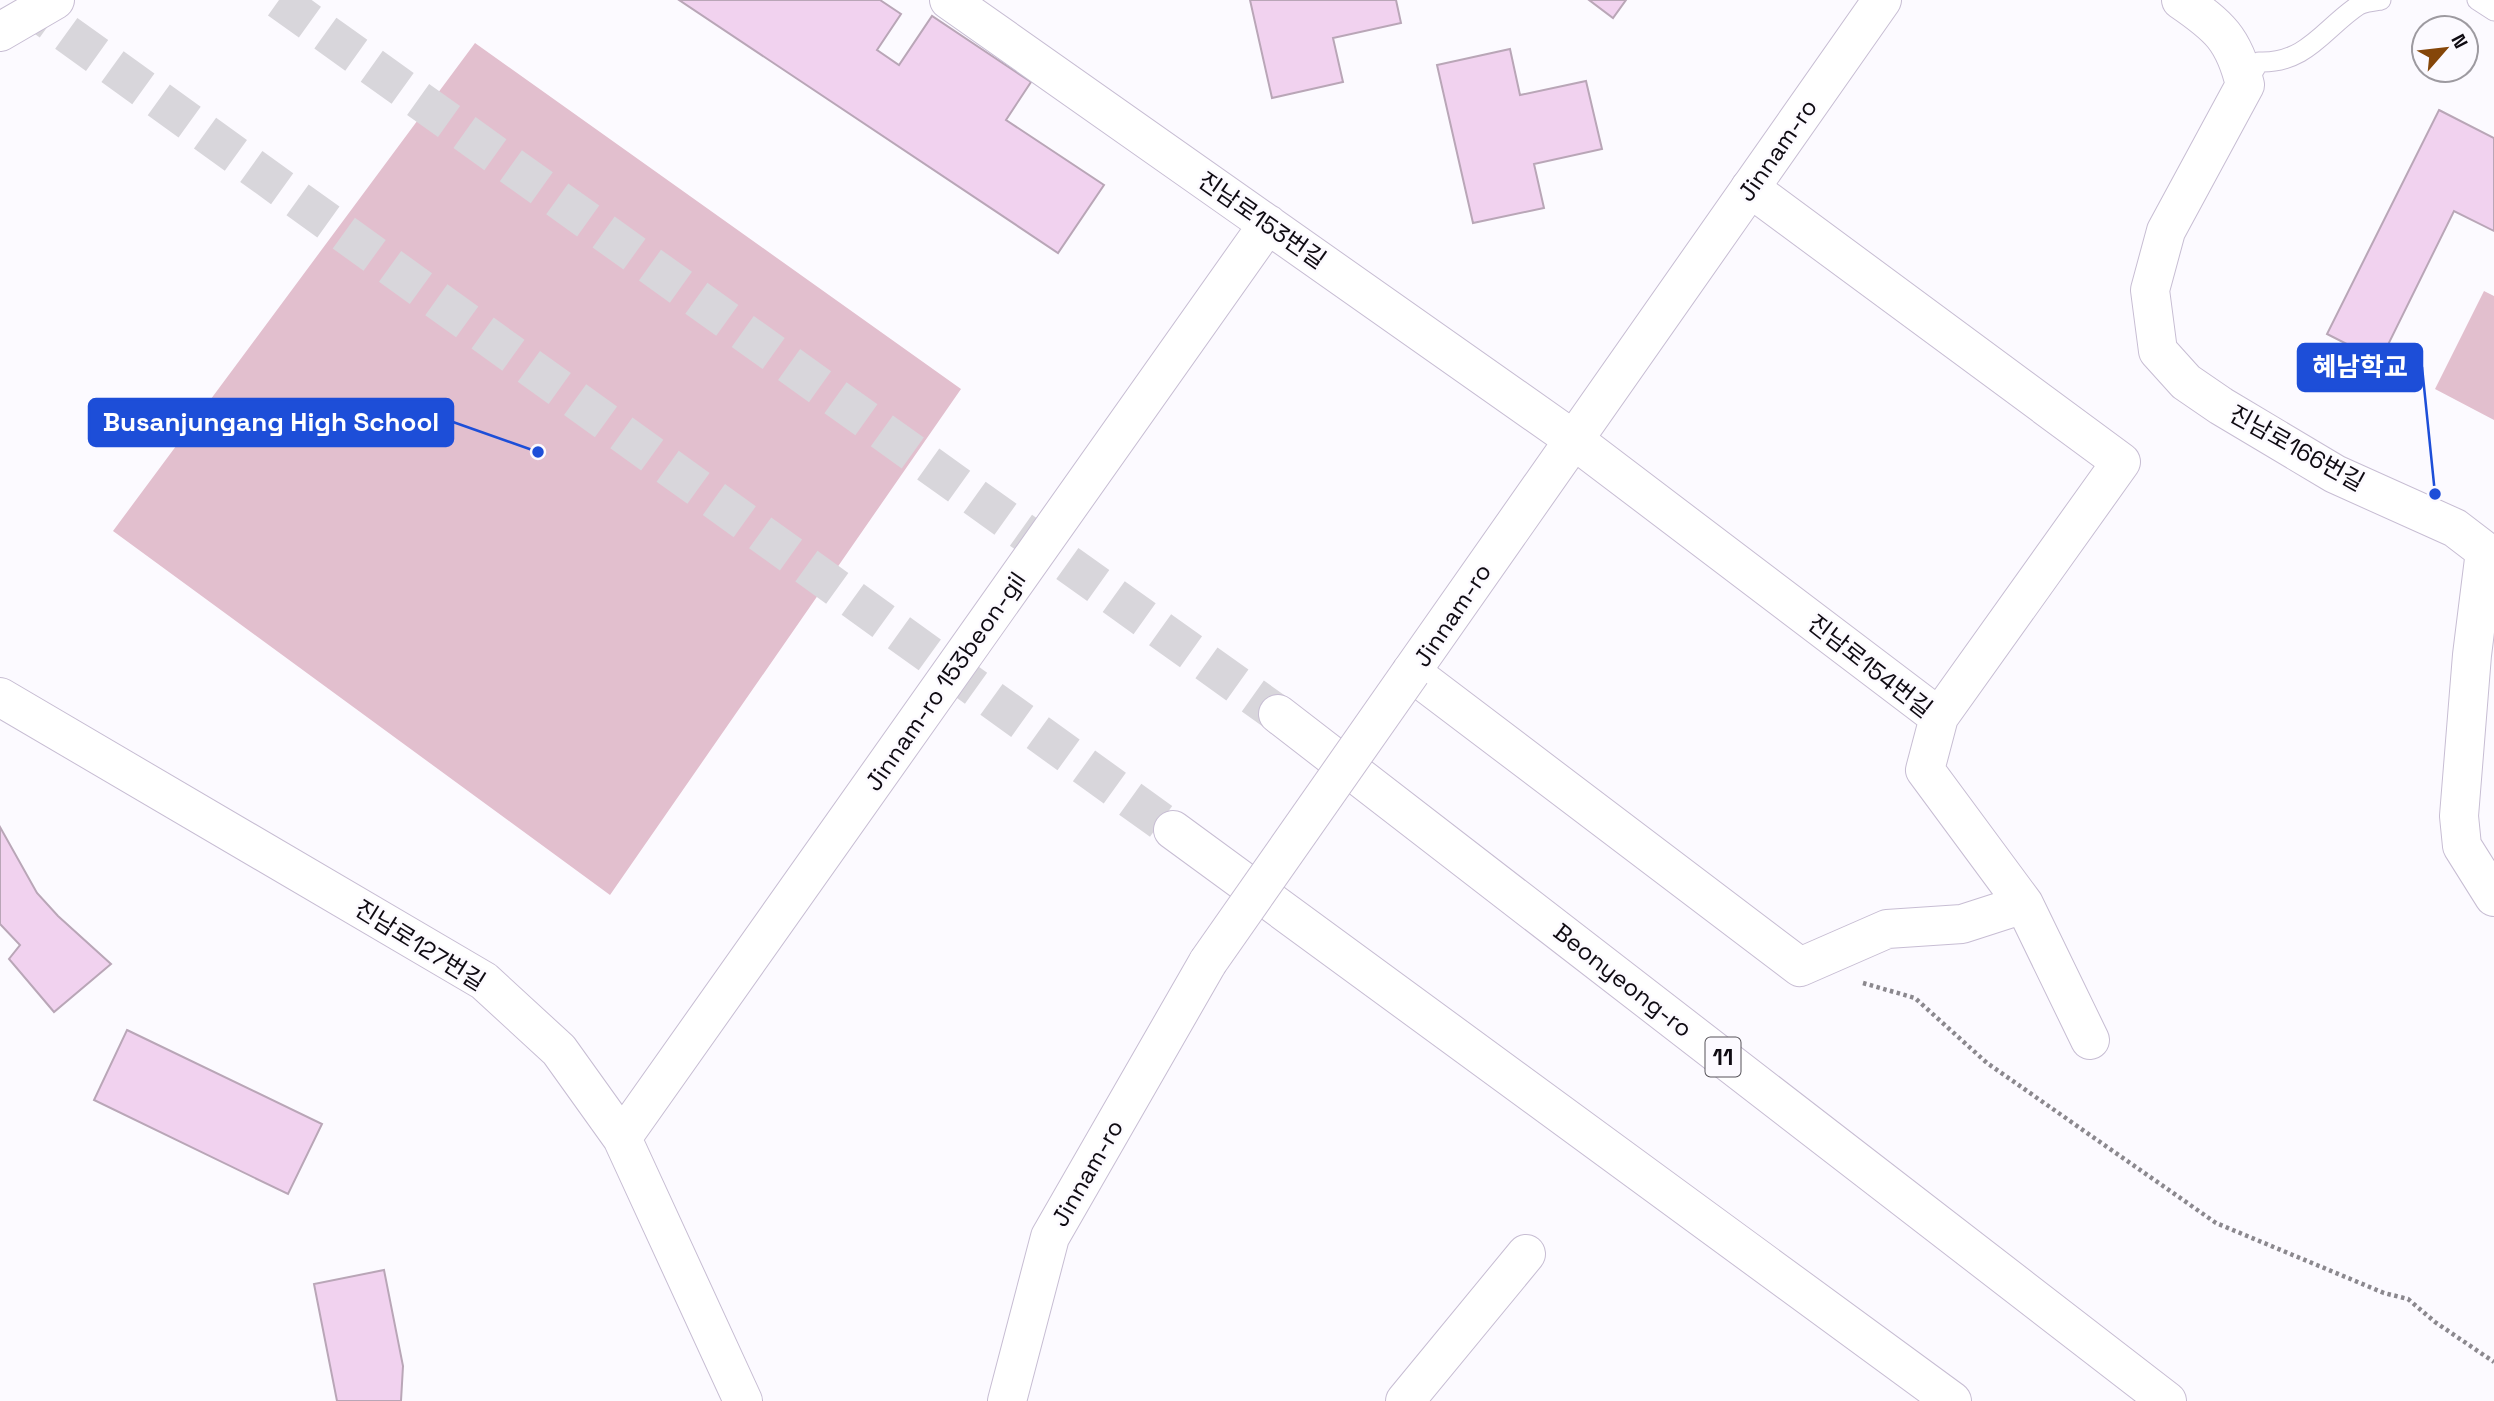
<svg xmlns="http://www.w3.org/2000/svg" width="2494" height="1401" font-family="'Space Grotesk','Noto Sans KR',sans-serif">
	<rect width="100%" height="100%" fill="#fcfaff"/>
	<!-- green -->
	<path fill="#e2bfce" d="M475 43 961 389 610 895 113 531Z
		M2484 291 2494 296V420L2435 389Z"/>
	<!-- building -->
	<path fill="#f1d2ef" stroke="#b9a6b7" stroke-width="2" d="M679 0H880L901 14 877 50 899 65 932 16 1031 82 1006 120 1104 185 1058 253Z
		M1250 0H1396L1401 23 1333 38 1343 82 1272 98Z
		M1589 0H1626L1613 18Z
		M1510 49 1520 95 1586 81 1602 149 1534 164 1544 208 1473 223 1437 65Z
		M2439 110 2494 138V231L2454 211 2380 361 2327 334Z
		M0 827 37 893 58 916 111 964 54 1012 9 959 20 945 0 924Z
		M127 1030 322 1124 288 1194 94 1100Z
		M384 1270 403 1366 401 1401H337L314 1284Z"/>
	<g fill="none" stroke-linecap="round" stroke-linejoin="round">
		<!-- highway-tunnel -->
		<path stroke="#d8d6db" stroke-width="38" stroke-dasharray="38 19" stroke-linecap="butt" d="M20 0 1173 830
			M279 0 1278 714"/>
		<defs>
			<path id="lane" d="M2477 0 2494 11
				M2246 84 2259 62C2307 64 2325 27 2359 5 2365 2 2374 1 2381 0"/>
			<path id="street" d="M949 0 1574 440 1939 717 1925 770 2024 904 2090 1040
				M2181 0C2219 26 2234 39 2245 85L2166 231 2150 290 2158 351 2186 382 2221 406 2335 474 2455 528 2485 551 2472 655 2459 816 2462 846 2494 897
				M0 32 55 0
				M1750 188 2121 462 1939 717
				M1411 672 1800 967 1887 929 1962 924 2024 904
				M0 697 484 981 559 1050 622 1138 743 1401
				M622 1138 1268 224
				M1405 1401 1526 1254"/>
			<path id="secondary" d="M1411 672 1882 0
				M1007 1401 1050 1237 1208 962"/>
			<path id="highway" d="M1278 714 2167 1401
				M1173 830 1952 1401"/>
		</defs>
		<!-- lane casing -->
		<use href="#lane" stroke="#c7bdd3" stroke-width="21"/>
		<!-- street casing -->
		<use href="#street" stroke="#c7bdd3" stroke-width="40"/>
		<!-- secondary casing -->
		<use href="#secondary" stroke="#c7bdd3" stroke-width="40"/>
		<!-- highway casing -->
		<use href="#highway" stroke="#c7bdd3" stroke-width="40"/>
		<!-- path -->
		<path stroke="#8b888e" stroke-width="4.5" stroke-dasharray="3.5 3.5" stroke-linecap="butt" d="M1863 983 1915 998 1987 1063 2216 1223 2384 1293 2408 1299 2435 1322 2494 1362"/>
		<!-- lane -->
		<use href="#lane" stroke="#fff" stroke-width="19"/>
		<!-- street -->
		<use href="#street" stroke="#fff" stroke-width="38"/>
		<!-- secondary -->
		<use href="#secondary" stroke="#fff" stroke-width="38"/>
		<!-- highway -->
		<use href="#highway" stroke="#fff" stroke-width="38"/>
		<defs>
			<path id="secondary-bridge" d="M1208 962 1411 672"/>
		</defs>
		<!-- secondary-bridge casing -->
		<use href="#secondary-bridge" stroke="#c7bdd3" stroke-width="40" stroke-linecap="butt"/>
		<!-- secondary-bridge -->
		<use href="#secondary-bridge" stroke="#fff" stroke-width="38"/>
	</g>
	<g text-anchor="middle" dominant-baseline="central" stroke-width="5" stroke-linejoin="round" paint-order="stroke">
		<!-- shield labels -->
		<rect fill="#fcfaff" stroke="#565359" stroke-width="2" x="1705.5" y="1037.5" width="35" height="39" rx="5"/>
		<g font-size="23" font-weight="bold" fill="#0f0b12">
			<text x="1723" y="1057">11</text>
		</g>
		<!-- street labels -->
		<g font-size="24" fill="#0f0b12" stroke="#fcfaff">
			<text transform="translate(1777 150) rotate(-55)">Jinnam-ro</text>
			<text transform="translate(1262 220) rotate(35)">진남로153번길</text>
			<text transform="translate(2297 448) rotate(29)">진남로166번길</text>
			<text transform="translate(1452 615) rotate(-56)">Jinnam-ro</text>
			<text transform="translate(1870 666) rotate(38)">진남로154번길</text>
			<text transform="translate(945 681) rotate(-55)">Jinnam-ro 153beon-gil</text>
			<text transform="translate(420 945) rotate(32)">진남로127번길</text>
			<text transform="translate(1623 980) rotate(38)">Beonyeong-ro</text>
			<text transform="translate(1087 1173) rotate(-60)">Jinnam-ro</text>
		</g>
	</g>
	<!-- callouts -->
	<path fill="none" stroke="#1d4ed8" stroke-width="2.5" d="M2435 494L2422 367M538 452L453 422"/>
	<g fill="#1d4ed8" stroke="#fcfaff" stroke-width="2.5">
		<circle cx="2435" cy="494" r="7"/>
		<circle cx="538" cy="452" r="7"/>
	</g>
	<g fill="#1d4ed8" stroke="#1d4ed8" stroke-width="2.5">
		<rect x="2298" y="344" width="124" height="47" rx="7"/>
		<rect x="89" y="399" width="364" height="47" rx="7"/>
	</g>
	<g font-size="26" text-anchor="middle" font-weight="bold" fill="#fff">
		<text x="2360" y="376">혜남학교</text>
		<text x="271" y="431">Busanjungang High School</text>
	</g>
	<!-- north arrow -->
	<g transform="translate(2445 49) rotate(62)"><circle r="33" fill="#fcfaff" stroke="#9d9aa0" stroke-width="2"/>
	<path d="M0-5L12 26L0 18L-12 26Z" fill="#854609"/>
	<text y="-10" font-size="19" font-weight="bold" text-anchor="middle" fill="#0f0b12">N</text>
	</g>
</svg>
